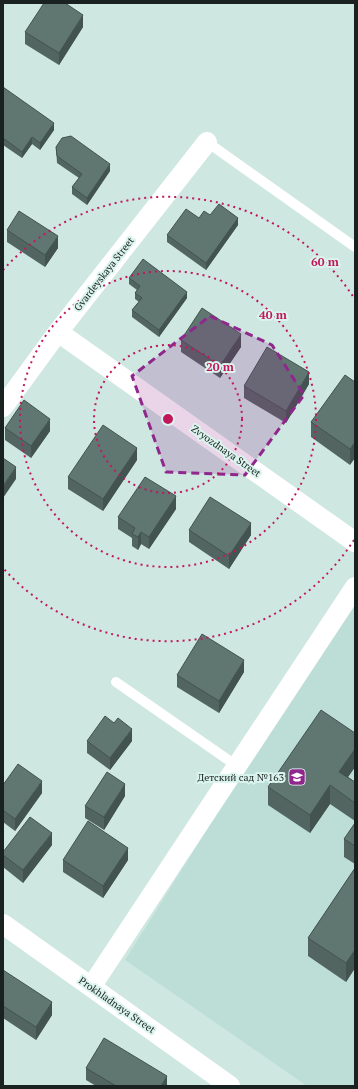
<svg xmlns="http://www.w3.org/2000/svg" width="358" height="1089" font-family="'PT Serif',serif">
	<rect width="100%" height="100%" fill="#cfe7e1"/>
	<!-- built -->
	<path fill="#bdded6" d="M355 594V1086H307L125 960Z"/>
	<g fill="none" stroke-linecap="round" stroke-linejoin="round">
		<!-- lane -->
		<path stroke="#fff" stroke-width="10" d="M207 142 355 247
			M116 682 237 766"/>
		<!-- street -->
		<path stroke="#fff" stroke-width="20" d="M58 332 355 542
			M3 407 58 332 207 142
			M3 924 230 1086
			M91 987 355 587"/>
	</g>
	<!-- wall -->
	<path fill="#536561" d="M83 27 59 65 25 44V32Z
		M3 87 54 130 40 150 32 144 22 158 3 145Z
		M56 147 110 171 87 205 72 194V187L79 178 57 163Z
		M210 215 238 225 206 270 167 242V235L199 218Z
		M7 230 58 248 45 267 7 242Z
		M129 278 187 298 159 337 132 317V310L139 302 135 299V293L137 290 129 284Z
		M181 340 241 347 220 378 181 352Z
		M355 382 350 465 311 437V422Z
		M309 384 286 423 244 398V386Z
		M5 428 50 431 31 458 5 440Z
		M137 460 103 511 68 489V477Z
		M176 509 149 549 141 544 138 550 132 546V538L118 529V517Z
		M189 530 251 535 229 569 189 542Z
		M244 672 219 713 177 687V675Z
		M114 723 132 741 110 770 87 753V741Z
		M355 733V767L348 777 355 782V821L330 804 310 833 268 805V787Z
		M3 785 42 793 15 831 3 822Z
		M125 796 104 830 85 818V806Z
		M355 823V864L344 857V839Z
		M52 845 23 883 3 867V852Z
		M63 860H128L103 898 63 872Z
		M355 868V968L346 982 308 956V938Z
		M3 970 52 1015 36 1040 3 1018Z
		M86 1068 167 1086H96L86 1080Z"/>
	<!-- shaded-wall -->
	<path fill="#43534f" d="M83 15V27L59 65V53Z
		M54 123V130L40 150V143Z
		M32 137V144L22 158V152Z
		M110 164V171L87 205V198Z
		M238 218V225L206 270V263Z
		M58 236V248L45 267V255Z
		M187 292V298L159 337V330Z
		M241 334V347L220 378V366Z
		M309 372V384L286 423V411Z
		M50 419V431L31 458V446Z
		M355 442V458L350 465V449Z
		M137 448V460L103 511V499Z
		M16 467V479L3 498V486Z
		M176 496V509L149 549V537Z
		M251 523V535L229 569V556Z
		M141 532V544L138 550V537Z
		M244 660V672L219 713V701Z
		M132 729V741L110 770V758Z
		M355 749V767L339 790V772Z
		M42 781V793L15 831V819Z
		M125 784V796L104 830V817Z
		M330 785V804L310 833V815Z
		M52 833V845L23 883V870Z
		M128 848V860L103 898V886Z
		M355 950V968L346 982V963Z
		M52 1002V1015L36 1040V1027Z
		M167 1076V1086H161Z"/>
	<!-- building -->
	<path fill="#607671" stroke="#43534f" d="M44 3H65L83 15 59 53 25 32Z
		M3 87 54 123 40 143 32 137 22 152 3 138Z
		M71 136 110 164 87 198 72 187 82 174 57 156 56 147 62 138Z
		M219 204 238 218 206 263 167 235 186 209 199 218 204 211 210 215Z
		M19 211 58 236 45 255 7 230Z
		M143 259 187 292 159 330 132 310 142 298 135 293 140 286 129 278Z
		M202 308 241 334 220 366 181 340Z
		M267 347 309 372 286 411 244 386Z
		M345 375 355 382V442L350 449 311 422Z
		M24 400 50 419 31 446 5 428Z
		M103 425 137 448 103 499 68 477Z
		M3 458 16 467 3 486Z
		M145 477 176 496 149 537 141 532 138 537 132 534 135 528 118 517Z
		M210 497 251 523 229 556 189 530Z
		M202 634 244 660 219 701 177 675Z
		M321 710 355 733V749L339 772 355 782V803L330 785 310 815 268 787Z
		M105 716 114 723 118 718 132 729 110 758 87 741Z
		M18 764 42 781 15 819 3 810V785Z
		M107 772 125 784 104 817 85 806Z
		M30 817 52 833 23 870 3 855V852Z
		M88 821 128 848 103 886 63 860Z
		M355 823V846L344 839Z
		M355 868V950L346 963 308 938Z
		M3 970 52 1002 36 1027 3 1006Z
		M104 1038 167 1076 161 1086H116L86 1068Z"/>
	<!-- marked area -->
	<path fill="#8f278c" fill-opacity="0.2" stroke="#8f278c" stroke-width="3" stroke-dasharray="8 5" stroke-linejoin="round" d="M210 316 272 345 304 395 245 475 166 472 132 376Z"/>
	<!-- distance rings -->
	<g fill="none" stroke="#c2185b" stroke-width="2" stroke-dasharray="2 4">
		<circle cx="168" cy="419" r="74"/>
		<circle cx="168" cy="419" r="148"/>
		<path d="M354 540A222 222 0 0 1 3 568M3 270A222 222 0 0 1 354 298"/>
	</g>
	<!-- icons -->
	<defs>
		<symbol id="school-square" viewBox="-11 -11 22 22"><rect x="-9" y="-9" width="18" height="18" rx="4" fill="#8f278c" stroke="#dcf4ee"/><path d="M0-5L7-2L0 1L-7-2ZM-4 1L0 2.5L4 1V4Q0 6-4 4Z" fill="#fff"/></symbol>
	</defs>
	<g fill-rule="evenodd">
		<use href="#school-square" x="287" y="767" width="20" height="20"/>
	</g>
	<g text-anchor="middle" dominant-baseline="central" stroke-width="4" stroke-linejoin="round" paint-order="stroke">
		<!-- street labels -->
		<g font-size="10" fill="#192220" stroke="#dcf4ee">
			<text transform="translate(104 274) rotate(-52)">Gvardeyskaya Street</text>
			<text transform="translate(226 451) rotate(35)">Zvyozdnaya Street</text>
			<text transform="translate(117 1005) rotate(35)">Prokhladnaya Street</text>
		</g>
		<!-- poi labels -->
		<g font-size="10" fill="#192220" stroke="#dcf4ee" text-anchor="end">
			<text x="284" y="777">Детский cад №163</text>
		</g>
	</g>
	<circle cx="168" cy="419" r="6" fill="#c2185b" stroke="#dcf4ee" stroke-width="2"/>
	<g font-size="12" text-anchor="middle" font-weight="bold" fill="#c2185b" stroke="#dcf4ee" stroke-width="4" stroke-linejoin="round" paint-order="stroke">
		<text x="325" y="266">60 m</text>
		<text x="273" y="319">40 m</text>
		<text x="220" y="371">20 m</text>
	</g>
	<!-- border -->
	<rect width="358" height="1089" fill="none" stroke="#192220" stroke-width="8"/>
</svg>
